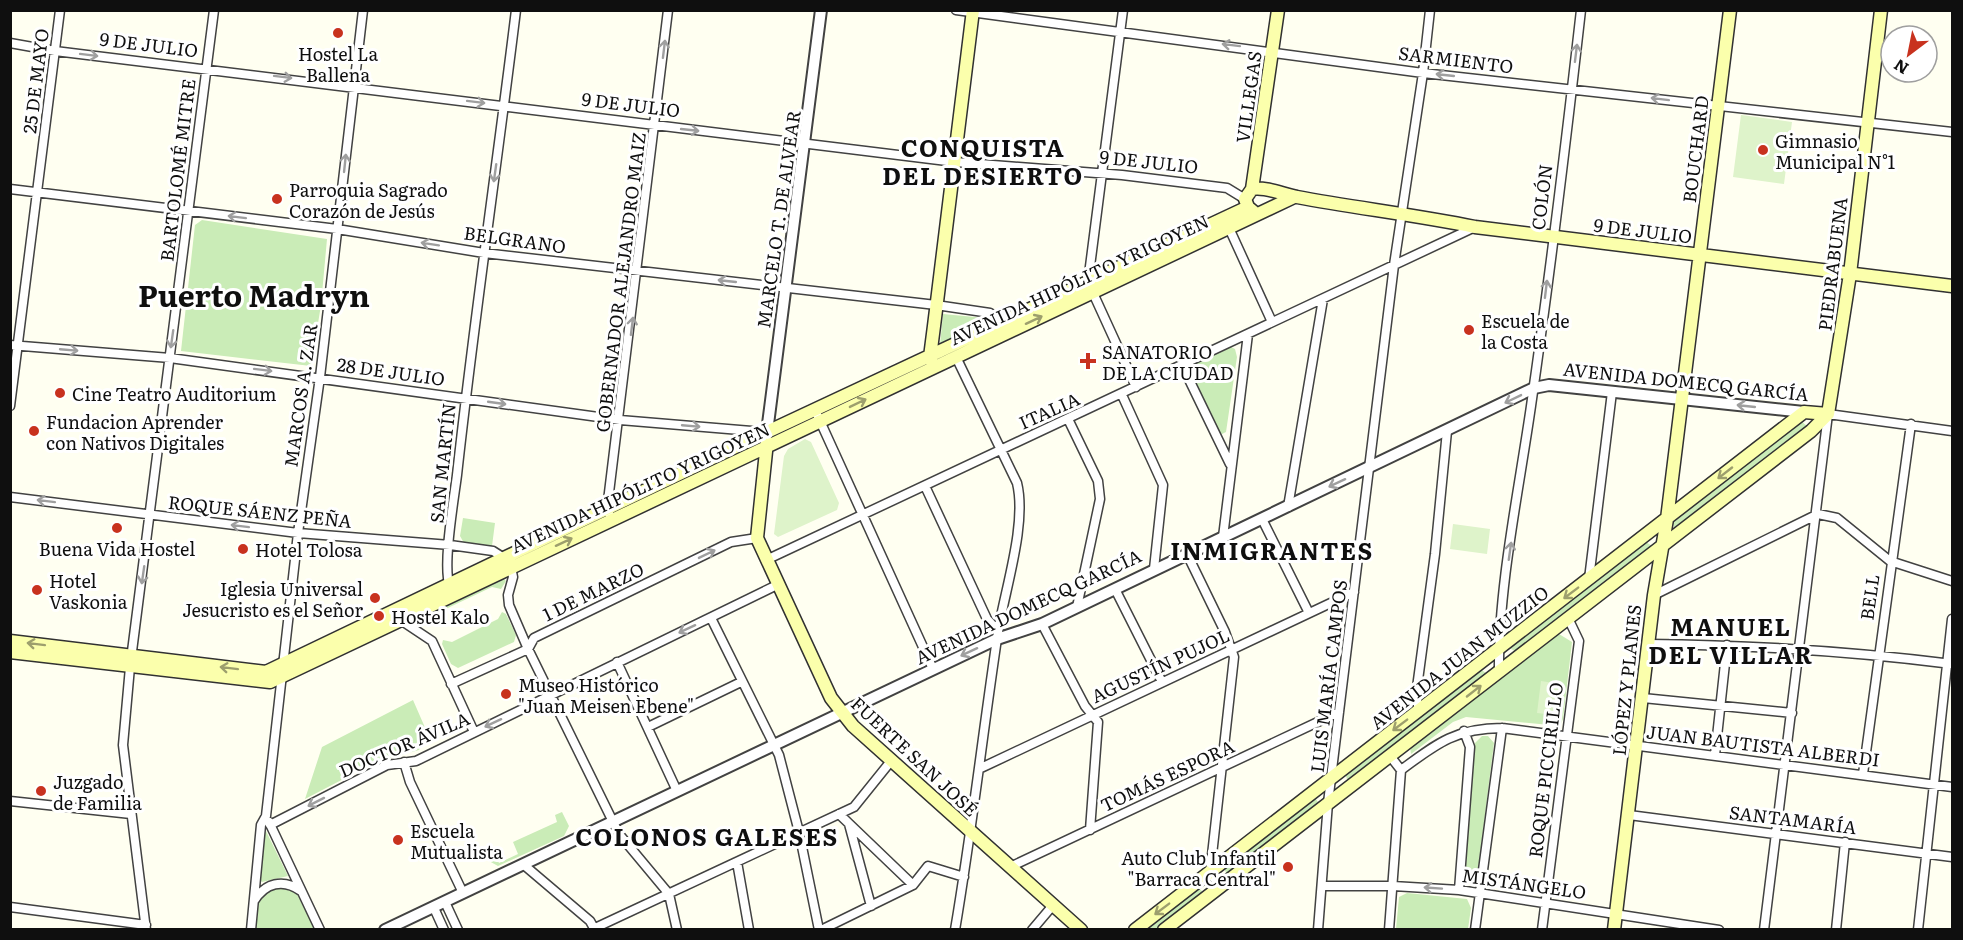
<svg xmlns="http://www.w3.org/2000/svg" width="1963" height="940" font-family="Literata,serif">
	<rect width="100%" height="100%" fill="#fffff1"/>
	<!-- green -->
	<path fill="#caecb7" d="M202 220 327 239 321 305 311 366 181 351 195 225Z
		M943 314 985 318 988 322 940 345Z
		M1229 346 1235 349 1237 357 1226 432 1222 434 1217 432 1189 372 1194 363Z
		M1801 421 1807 426 1805 430 1677 528 1674 527 1672 520Z
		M463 518 495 523 492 546 464 543 460 536Z
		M1646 542 1652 546 1517 652 1511 649 1512 645Z
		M503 578 506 581 501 589 492 587 433 615 427 626 416 623V619Z
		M502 612 506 614 516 635 514 642 458 668 451 664 442 644 443 640 452 642 498 619Z
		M1559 634 1572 642 1563 719 1560 726 1466 717 1453 722 1411 754 1410 746 1554 635Z
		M1480 669 1486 673 1485 677 1350 780 1347 779 1345 773Z
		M413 700 430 739 424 742 419 750 376 762 305 799 322 747Z
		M1482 736H1488L1494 743 1477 878 1469 884 1465 880 1475 743Z
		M1315 798 1318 802 1317 806 1229 874 1226 873 1224 867Z
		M562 812 569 826 564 836 498 866 489 861 484 850 491 847 499 863 518 854 513 842 557 822 555 815Z
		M265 829 288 876 262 882 260 880Z
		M278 886 293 890 297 894 315 929 256 930 259 899Z
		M1197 887 1202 891 1201 895 1158 929 1144 930Z
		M1407 893 1467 899 1471 908 1468 929H1396L1399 897Z"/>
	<!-- pitch -->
	<path fill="#def3ca" d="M1741 115 1792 122 1784 184 1733 177Z
		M805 439 811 442 839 503 837 510 778 537 774 534 784 456 788 449Z
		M1453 524 1490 529 1487 554 1450 549Z
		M1541 681 1560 684 1556 715 1537 713Z"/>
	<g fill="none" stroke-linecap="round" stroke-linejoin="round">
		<defs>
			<path id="minor" d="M956 10 1423 73 1952 132
				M1123 10 1088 282 1136 387
				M10 43 55 51 955 162 1122 175 1227 188 1245 199
				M10 189 337 229 484 253 936 305 990 313 1003 324
				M1229 228 1272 322
				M10 345 170 358 620 420 764 432
				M1182 365 1230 464
				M1122 395 1163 485 1154 569
				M10 406 60 10
				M815 410 933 669
				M1068 419 1098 481 1100 499 1077 607
				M925 486 987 619 998 631
				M10 497 298 533 450 545 493 551 504 558 511 567 513 577 508 595 509 605 528 649 619 834 669 894 677 930
				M1288 507 1323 299
				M1262 519 1309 613
				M612 520 607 509 668 10
				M1223 537 1248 334
				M1187 554 1225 632 1234 657 1210 873 1220 886
				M766 560 1475 227
				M1589 579 1612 392
				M450 587C442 567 454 499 457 475 474 320 497 165 516 10
				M1115 589 1162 682
				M1654 595 1818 514 1837 518 1890 561 1952 581
				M711 618 779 755 799 832 819 930
				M399 619 432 641 474 732
				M1042 624 1085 706 1098 722 1090 830
				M1648 644C1750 645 1851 651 1952 664
				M617 662 677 791
				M1499 672C1498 588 1519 490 1531 406 1550 275 1566 142 1581 10
				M451 684 528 649 534 638 731 542 757 538
				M1643 698 1792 713
				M1419 711 1416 695 1435 554 1447 431
				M648 727 741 682
				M1715 755 1727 645
				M404 762 410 782 463 893
				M981 768 1354 592
				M1401 770C1436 744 1456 728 1502 728L1952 787
				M1863 774 1911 424
				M10 801 131 814
				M839 814 913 885
				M1629 815 1952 857
				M269 822 320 930
				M849 824 871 906
				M270 825 387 765 416 761 777 585
				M737 862 749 930
				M524 865 590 921 595 930
				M1010 867 1339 712
				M1322 886H1393L1459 890 1719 930
				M1459 890 1470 747 1464 731
				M254 901C265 883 283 878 301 891
				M445 902 458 930
				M10 907 146 925
				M434 908 444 930
				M595 928 854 807 891 761
				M146 930 123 745 130 667 214 10
				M251 930 261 825 266 816 298 533 320 377 363 10
				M821 930 913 885 928 866 964 877
				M955 930C972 830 983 731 998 632 1005 589 1027 524 1017 483L956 357
				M1032 930 1054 904
				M1318 930 1328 803 1339 712 1394 265 1423 73 1430 10
				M1389 930 1401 770 1390 756
				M1475 930 1502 728
				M1542 930 1579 641 1568 618
				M1764 930 1828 414 1952 431
				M1836 930 1845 842
				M1918 930 1952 619"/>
			<path id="tertiary" d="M767 432 821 10
				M385 930 997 639 1042 624 1534 388 1549 385 1804 412"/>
			<path id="secondary" d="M1252 189 1278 10
				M1254 212 1248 207 1245 199 1252 189C1266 186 1284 195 1297 197 1356 208 1416 215 1475 227L1952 286
				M932 362 930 357 934 326 973 10
				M1828 414 1850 274 1881 10
				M767 442 757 538 831 698 853 726 1081 930
				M10 641 266 672 767 432 1248 207
				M10 652 270 682 1294 197
				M1135 930 1804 412 1828 414
				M1164 930 1811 431 1828 414
				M1614 930 1654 595 1667 519 1730 10"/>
		</defs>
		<!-- minor casing -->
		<use href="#minor" stroke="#424242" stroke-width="11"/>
		<!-- tertiary casing -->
		<use href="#tertiary" stroke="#424242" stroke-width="14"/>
		<!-- secondary casing -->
		<use href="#secondary" stroke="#313131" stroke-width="15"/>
		<!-- minor -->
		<use href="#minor" stroke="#fff" stroke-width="8"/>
		<!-- tertiary -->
		<use href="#tertiary" stroke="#fff" stroke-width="10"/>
		<!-- secondary -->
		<use href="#secondary" stroke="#fbffac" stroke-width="12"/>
	</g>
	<!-- one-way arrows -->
	<defs><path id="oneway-shaft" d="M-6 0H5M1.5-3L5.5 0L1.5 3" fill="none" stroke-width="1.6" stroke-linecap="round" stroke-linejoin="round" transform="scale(1.5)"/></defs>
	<g stroke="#9f9f9f">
		<use href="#oneway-shaft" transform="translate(1231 45) rotate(-173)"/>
		<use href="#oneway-shaft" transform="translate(664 49) rotate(-83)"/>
		<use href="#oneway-shaft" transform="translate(1576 53) rotate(-83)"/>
		<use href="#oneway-shaft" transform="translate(89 55) rotate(7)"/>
		<use href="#oneway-shaft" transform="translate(1445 75) rotate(-174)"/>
		<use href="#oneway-shaft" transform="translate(283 77) rotate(7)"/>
		<use href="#oneway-shaft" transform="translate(1660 99) rotate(-173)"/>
		<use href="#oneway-shaft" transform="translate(476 102) rotate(7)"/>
		<use href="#oneway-shaft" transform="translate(690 130) rotate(6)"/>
		<use href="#oneway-shaft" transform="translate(345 163) rotate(-84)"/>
		<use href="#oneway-shaft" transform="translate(495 173) rotate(98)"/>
		<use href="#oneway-shaft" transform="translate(237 217) rotate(-173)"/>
		<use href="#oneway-shaft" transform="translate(430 244) rotate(-171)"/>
		<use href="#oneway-shaft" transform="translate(727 281) rotate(-174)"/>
		<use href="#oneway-shaft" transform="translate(1546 289) rotate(-83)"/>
		<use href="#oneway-shaft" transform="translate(632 326) rotate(-83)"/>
		<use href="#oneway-shaft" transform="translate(172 339) rotate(98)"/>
		<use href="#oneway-shaft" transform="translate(69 350) rotate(5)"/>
		<use href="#oneway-shaft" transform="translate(263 370) rotate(7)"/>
		<use href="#oneway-shaft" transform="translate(1513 399) rotate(154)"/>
		<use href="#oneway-shaft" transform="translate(497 403) rotate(8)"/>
		<use href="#oneway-shaft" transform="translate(1746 406) rotate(-174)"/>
		<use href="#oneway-shaft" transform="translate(691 426) rotate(5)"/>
		<use href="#oneway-shaft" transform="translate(1337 483) rotate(155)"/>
		<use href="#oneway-shaft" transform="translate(46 501) rotate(-173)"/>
		<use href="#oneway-shaft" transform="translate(240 526) rotate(-173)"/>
		<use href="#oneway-shaft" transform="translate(1510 551) rotate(-82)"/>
		<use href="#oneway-shaft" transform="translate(707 554) rotate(-26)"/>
		<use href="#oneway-shaft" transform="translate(143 575) rotate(98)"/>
		<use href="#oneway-shaft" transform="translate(687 629) rotate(155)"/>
		<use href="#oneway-shaft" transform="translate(969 652) rotate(155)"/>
		<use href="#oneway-shaft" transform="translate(493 723) rotate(155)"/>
		<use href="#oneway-shaft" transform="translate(316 802) rotate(153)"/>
		<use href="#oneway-shaft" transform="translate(1433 888) rotate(-176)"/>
	</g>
	<g stroke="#9d9f6d">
		<use href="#oneway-shaft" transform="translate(1034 320) rotate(-25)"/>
		<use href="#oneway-shaft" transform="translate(858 403) rotate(-26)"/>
		<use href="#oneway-shaft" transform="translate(1725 473) rotate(142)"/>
		<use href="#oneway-shaft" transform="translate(564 542) rotate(-25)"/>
		<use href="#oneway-shaft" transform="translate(1571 593) rotate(143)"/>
		<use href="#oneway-shaft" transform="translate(36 644) rotate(-173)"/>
		<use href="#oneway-shaft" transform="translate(229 668) rotate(-173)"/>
		<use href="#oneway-shaft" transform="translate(1474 691) rotate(-38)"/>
		<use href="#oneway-shaft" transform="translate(1400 725) rotate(143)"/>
		<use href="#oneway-shaft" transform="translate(1162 909) rotate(143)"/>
	</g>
	<!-- markers -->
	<g fill="#c8321e" stroke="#fff" stroke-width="2">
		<circle cx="338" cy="33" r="6"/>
		<circle cx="1763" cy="150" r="6"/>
		<circle cx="277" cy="199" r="6"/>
		<circle cx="1469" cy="330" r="6"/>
		<path d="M1085 352h6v6h6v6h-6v6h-6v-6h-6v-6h6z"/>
		<circle cx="60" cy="393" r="6"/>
		<circle cx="34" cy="431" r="6"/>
		<circle cx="117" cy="528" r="6"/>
		<circle cx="243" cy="549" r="6"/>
		<circle cx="37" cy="590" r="6"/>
		<circle cx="375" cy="598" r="6"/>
		<circle cx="379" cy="616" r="6"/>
		<circle cx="506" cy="694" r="6"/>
		<circle cx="41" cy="791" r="6"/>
		<circle cx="398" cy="840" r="6"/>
		<circle cx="1288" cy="867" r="6"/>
	</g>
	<g text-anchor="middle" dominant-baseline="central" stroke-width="6" stroke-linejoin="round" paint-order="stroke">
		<!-- street labels -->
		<g font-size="18" fill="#0f0f0f" stroke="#fff">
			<text transform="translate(149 44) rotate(7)">9 DE JULIO</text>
			<text transform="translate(1456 59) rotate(7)">SARMIENTO</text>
			<text transform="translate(35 81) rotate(-83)">25 DE MAYO</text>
			<text transform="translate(1248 97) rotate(-82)">VILLEGAS</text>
			<text transform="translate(631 104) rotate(7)">9 DE JULIO</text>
			<text transform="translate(1695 149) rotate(-83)">BOUCHARD</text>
			<text transform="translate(1149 161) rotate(6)">9 DE JULIO</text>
			<text transform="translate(177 170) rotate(-83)">BARTOLOMÉ MITRE</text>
			<text transform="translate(1541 197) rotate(-83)">COLÓN</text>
			<text transform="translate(778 219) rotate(-82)">MARCELO T. DE ALVEAR</text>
			<text transform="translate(1643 230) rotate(7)">9 DE JULIO</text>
			<text transform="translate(515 239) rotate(8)">BELGRANO</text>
			<text transform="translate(1832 264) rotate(-83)">PIEDRABUENA</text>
			<text transform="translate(1079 279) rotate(-25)">AVENIDA HIPÓLITO YRIGOYEN</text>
			<text transform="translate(620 282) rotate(-83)">GOBERNADOR ALEJANDRO MAIZ</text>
			<text transform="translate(391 371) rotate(8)">28 DE JULIO</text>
			<text transform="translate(1686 381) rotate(6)">AVENIDA DOMECQ GARCÍA</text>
			<text transform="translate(300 395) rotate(-82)">MARCOS A. ZAR</text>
			<text transform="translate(1049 410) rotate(-24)">ITALIA</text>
			<text transform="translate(442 463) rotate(-84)">SAN MARTÍN</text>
			<text transform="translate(640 487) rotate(-25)">AVENIDA HIPÓLITO YRIGOYEN</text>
			<text transform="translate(260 511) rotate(6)">ROQUE SÁENZ PEÑA</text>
			<text transform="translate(593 591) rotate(-26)">1 DE MARZO</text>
			<text transform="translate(1869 597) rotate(-82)">BELL</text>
			<text transform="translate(1028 606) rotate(-25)">AVENIDA DOMECQ GARCÍA</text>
			<text transform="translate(1459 657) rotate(-38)">AVENIDA JUAN MUZZIO</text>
			<text transform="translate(1160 665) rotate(-25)">AGUSTÍN PUJOL</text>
			<text transform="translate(1328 676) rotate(-83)">LUIS MARÍA CAMPOS</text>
			<text transform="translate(1626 680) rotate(-84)">LÓPEZ Y PLANES</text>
			<text transform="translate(404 744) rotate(-23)">DOCTOR ÁVILA</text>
			<text transform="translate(1763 745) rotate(7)">JUAN BAUTISTA ALBERDI</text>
			<text transform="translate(915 756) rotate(43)">FUERTE SAN JOSÉ</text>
			<text transform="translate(1545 770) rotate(-83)">ROQUE PICCIRILLO</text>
			<text transform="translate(1167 775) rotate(-25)">TOMÁS ESPORA</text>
			<text transform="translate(1793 819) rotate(7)">SANTAMARÍA</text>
			<text transform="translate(1524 883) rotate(8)">MISTÁNGELO</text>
		</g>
		<!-- poi labels -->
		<g font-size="18" fill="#0f0f0f" stroke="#fff" text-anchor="start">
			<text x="338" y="53" text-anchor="middle">Hostel La<tspan x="338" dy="21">Ballena</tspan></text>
			<text x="1775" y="140">Gimnasio<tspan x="1775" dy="21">Municipal N°1</tspan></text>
			<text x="289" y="189">Parroquia Sagrado<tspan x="289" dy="21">Corazón de Jesús</tspan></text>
			<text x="1481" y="320">Escuela de<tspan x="1481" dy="21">la Costa</tspan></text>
			<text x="1102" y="351">SANATORIO<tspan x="1102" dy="21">DE LA CIUDAD</tspan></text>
			<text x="72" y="393">Cine Teatro Auditorium</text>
			<text x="46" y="421">Fundacion Aprender<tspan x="46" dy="21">con Nativos Digitales</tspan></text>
			<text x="117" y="548" text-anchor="middle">Buena Vida Hostel</text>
			<text x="255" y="549">Hotel Tolosa</text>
			<text x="49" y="580">Hotel<tspan x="49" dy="21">Vaskonia</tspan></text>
			<text x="363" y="588" text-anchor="end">Iglesia Universal<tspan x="363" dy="21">Jesucristo es el Señor</tspan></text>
			<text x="391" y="616">Hostel Kalo</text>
			<text x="518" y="684">Museo Histórico<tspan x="518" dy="21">"Juan Meisen Ebene"</tspan></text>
			<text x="53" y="781">Juzgado<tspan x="53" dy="21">de Familia</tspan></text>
			<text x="410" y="830">Escuela<tspan x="410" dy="21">Mutualista</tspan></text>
			<text x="1276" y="857" text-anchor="end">Auto Club Infantil<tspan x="1276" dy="21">"Barraca Central"</tspan></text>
		</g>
		<!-- district labels -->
		<g font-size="24" font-weight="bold" letter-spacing="1.5" fill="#0f0f0f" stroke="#fff">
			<text x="983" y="146">CONQUISTA<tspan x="983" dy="28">DEL DESIERTO</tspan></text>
			<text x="1272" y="549">INMIGRANTES</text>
			<text x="1731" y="625">MANUEL<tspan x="1731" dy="28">DEL VILLAR</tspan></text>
			<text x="707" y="835">COLONOS GALESES</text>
		</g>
		<!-- town labels -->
		<g font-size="30" font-weight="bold" fill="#0f0f0f" stroke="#fff">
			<text x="254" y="294">Puerto Madryn</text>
		</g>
	</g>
	<!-- border -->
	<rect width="1963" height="940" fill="none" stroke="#0f0f0f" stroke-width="24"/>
	<!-- north arrow -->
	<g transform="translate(1909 54) rotate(212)"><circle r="28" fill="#ffffff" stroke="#9f9f9f" stroke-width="1.5"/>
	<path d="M0-4.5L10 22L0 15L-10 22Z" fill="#c8321e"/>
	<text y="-9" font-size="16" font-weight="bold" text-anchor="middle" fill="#0f0f0f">N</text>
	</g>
</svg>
